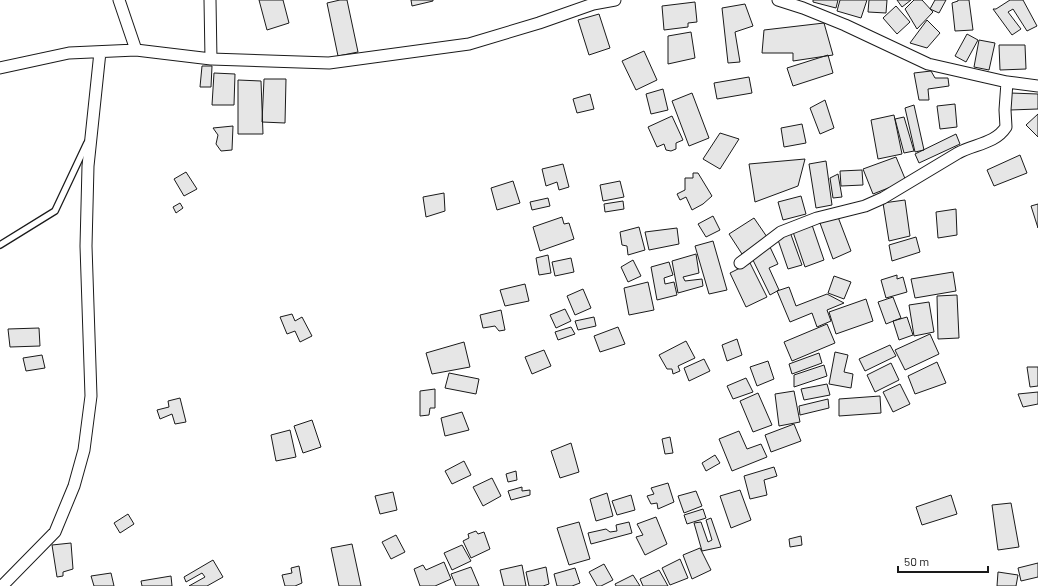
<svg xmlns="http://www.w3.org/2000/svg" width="1038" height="586" font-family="Barlow,sans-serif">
	<rect width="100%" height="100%" fill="#fff"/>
	<!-- building -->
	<path fill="#e6e6e6" stroke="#1a1a1a" d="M259 0H283L289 23 267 30Z
		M340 0H347L358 52 338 56 327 3Z
		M411 0H433V1L412 6Z
		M813 0H838L836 8 813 2Z
		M840 0H867L861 18 837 11Z
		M869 0H887L886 13 868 12Z
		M897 0H911L902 7Z
		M914 0H922L933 12 917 29 905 9Z
		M935 0H946L939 13 930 9Z
		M958 0H969L973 30 955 31 952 3 958 1Z
		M1010 0H1023L1037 26 1027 31 1013 9 1008 12 1021 29 1012 35 993 9H996Z
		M695 2 697 22 688 23V27L664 30 662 6Z
		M745 4 753 26 735 32 740 62 728 63 722 8Z
		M896 6 910 22 897 34 883 18Z
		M599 14 610 48 589 55 578 20Z
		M927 20 940 33 927 48 910 43Z
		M824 23 833 55 793 61V53H762L764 30Z
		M691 32 695 58 668 64V36Z
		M967 34 978 40 966 62 955 56Z
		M979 40 995 43 989 70 974 67Z
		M999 45H1025L1026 69 1000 70Z
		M644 51 657 80 636 90 622 61Z
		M828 55 833 73 793 86 787 68Z
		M202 66H212L211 87H200Z
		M931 71 935 78H948L949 86 928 89 929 100H919L914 73Z
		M214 73 235 74 234 105H212Z
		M749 77 752 93 717 99 714 83Z
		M264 79H286L285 123 262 122Z
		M238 80 261 81 263 134H238Z
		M663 89 668 110 651 114 646 94Z
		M692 93 709 138 689 146 672 101Z
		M1010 93 1038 94V109L1010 110Z
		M590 94 594 109 577 113 573 99Z
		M825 100 834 128 820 134 810 108Z
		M955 104 957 127 940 129 937 106Z
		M914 105 924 150 915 152 905 108Z
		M1038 114V137L1026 125Z
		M894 115 902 154 878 159 871 120Z
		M672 116 683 140 676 143V149L671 151 666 150 664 144 657 147 648 127Z
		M904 117 914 151 904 153 895 119Z
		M802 124 806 143 784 147 781 128Z
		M233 126 232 150 221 151 216 144 218 135 213 128Z
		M720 133 739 139 720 169 703 159Z
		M956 134 960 144 919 163 915 154Z
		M1020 155 1027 173 994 186 987 170Z
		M896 157 906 181 873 194 863 169Z
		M805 159 798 186 755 202 749 164Z
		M826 161 832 205 816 208 809 164Z
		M563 164 569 187 559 190 557 182 546 186 542 169Z
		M862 170 863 185 841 186 840 171Z
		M186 172 197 189 184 196 174 179Z
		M693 173H698L712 196 703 204 692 210 686 197 680 200 677 194 685 190V178H693Z
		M838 174 842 197 833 198 830 178Z
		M513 181 520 203 497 210 491 188Z
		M620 181 624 197 603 201 600 185Z
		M444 193 445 211 426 217 423 197Z
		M801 196 806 214 783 220 778 202Z
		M548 198 550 206 532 210 530 202Z
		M905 200 910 236 889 241 883 203Z
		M623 201 624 209 605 212 604 204Z
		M180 203 183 208 176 213 173 207Z
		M1038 204V228L1031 206Z
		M956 209 957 235 938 238 936 212Z
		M713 216 720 230 706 237 698 224Z
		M562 217 564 224 569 223 574 239 540 251 533 227Z
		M838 217 851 251 833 259 820 223Z
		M754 218 767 237 742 254 729 234Z
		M811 222 824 260 805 267 792 229Z
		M639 227 645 250 628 255 627 246 622 245 620 232Z
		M677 228 679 244 649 250 645 232Z
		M790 232 802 265 788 269 777 237Z
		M916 237 920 252 892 261 889 245Z
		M713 241 727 290 709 294 695 246Z
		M770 247 778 264 769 268 779 290 770 295 751 256Z
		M696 254 699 273 683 277 685 281 702 279 703 286 678 293 672 261Z
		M548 255 551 273 539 275 536 258Z
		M571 258 574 272 555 276 552 262Z
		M633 260 641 276 628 282 621 267Z
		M669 262 673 275 664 278 665 284 674 282 677 295 657 300 651 267Z
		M750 263 767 297 746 307 730 273Z
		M953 272 956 291 915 298 911 279Z
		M897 275V279L903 277 907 292 886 298 881 280Z
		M834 276 851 282 844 299 828 293Z
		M648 282 654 310 629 315 624 288Z
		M525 284 529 301 505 306 500 290Z
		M789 287 796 306 827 294 844 303 827 310 831 321 817 327 812 313 790 322 777 291Z
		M583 289 591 308 575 315 567 296Z
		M957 295 959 338 938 339 937 296Z
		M893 297 901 318 886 324 878 302Z
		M866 299 873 321 836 334 829 312Z
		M929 302 934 332 914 336 909 305Z
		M565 309 571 321 556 328 550 315Z
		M501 310 505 330 499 331 495 326 483 328 480 315Z
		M292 314 295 321 302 317 312 336 300 342 295 331 287 334 280 317Z
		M594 317 596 326 578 330 575 321Z
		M907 317 913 335 899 340 893 321Z
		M827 324 835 343 792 361 784 342Z
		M571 327 575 334 558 340 555 332Z
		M618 327 625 344 600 352 594 336Z
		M39 328 40 346 10 347 8 329Z
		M930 334 939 354 905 370 895 350Z
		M737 339 742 355 727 361 722 345Z
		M686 341 695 358 678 366 680 371 673 374 672 369H667L659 355Z
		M464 342 470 367 432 374 426 353Z
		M890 345 896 356 865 371 859 359Z
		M544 350 551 366 532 374 525 357Z
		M835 352 848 355 844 372 853 374 851 388 829 384Z
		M819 353 822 363 792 374 789 364Z
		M42 355 45 368 26 371 23 358Z
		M704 359 710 371 689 381 684 368Z
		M768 361 774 379 757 386 750 367Z
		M937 362 946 383 915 394 908 376Z
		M891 363 899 380 875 392 867 375Z
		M824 365 827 376 794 387V375Z
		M1027 367H1038V386L1030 387Z
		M449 373 479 379 476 394 445 388Z
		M746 378 753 392 733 399 727 386Z
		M827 384 830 395 804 400 801 389Z
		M900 384 910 404 893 412 883 392Z
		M435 389V408H430L429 415 420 416V391Z
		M794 391 800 422 779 426 775 394Z
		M1038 392V404L1023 407 1018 394Z
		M758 393 772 425 753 432 740 401Z
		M880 396 881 413 839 416V399Z
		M180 398 186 422 175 424 172 414 160 419 157 410 169 407 168 401Z
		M828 399 829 408 800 415 799 406Z
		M462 412 469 430 445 436 441 418Z
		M312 420 321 447 303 453 294 426Z
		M794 424 801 441 771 452 765 435Z
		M290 430 296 457 276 461 271 435Z
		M739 431 747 449 761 444 767 457 732 471 719 439Z
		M670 437 673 453 665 454 662 439Z
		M571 443 579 472 560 478 551 451Z
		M715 455 720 463 706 471 702 463Z
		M464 461 471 475 452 484 445 471Z
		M774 467 777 476 764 480 767 495 750 499 744 476Z
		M516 471 517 480 508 482 506 474Z
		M492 478 501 496 483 506 473 487Z
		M668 483 674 502 658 509 657 503 651 504 647 496 654 494 651 488Z
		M522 487V491L530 490V495L511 500 508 491Z
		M740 490 751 520 731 528 720 496Z
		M696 491 702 506 684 513 678 496Z
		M393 492 397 510 380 514 375 496Z
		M607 493 613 516 596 521 590 499Z
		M631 495 635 510 617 515 612 501Z
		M951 495 957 514 922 525 916 507Z
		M1011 503 1019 547 998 550 992 505Z
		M703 509 706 518 687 524 684 515Z
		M128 514 134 524 120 533 114 523Z
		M656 517 667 544 645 555 636 537 643 535 637 524Z
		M711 518 721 547 702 551 694 523 701 522 708 542 712 540 706 520Z
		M579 522 590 559 569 565 557 528Z
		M629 522 632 533 591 544 588 533 606 529 610 532 617 531 616 525Z
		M476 531 478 534 484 532 490 549 471 558 463 541 469 538 468 534Z
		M396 535 405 552 391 559 382 542Z
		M801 536 802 545 790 547 789 539Z
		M71 543 73 569 63 572V576L57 577 52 545Z
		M352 544 361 586H339L331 548Z
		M462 545 471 561 452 570 444 553Z
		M700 548 711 570 692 579 683 555Z
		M680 559 688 578 670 585 662 568Z
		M213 560 223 577 207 586H189L205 577 202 573 186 582 184 577Z
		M444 562 451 579 435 586H420L414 569 423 565 426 570Z
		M1038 563V577L1021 581 1018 568Z
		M604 564 613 580 601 586H597L589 572Z
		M522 565 526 586H504L500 570Z
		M299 566 302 583 295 586H285L282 575 292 573 291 568Z
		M471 567 479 586H456L451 574Z
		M546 567 549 584 543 586H529L526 572Z
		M575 568 580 583 572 586H557L554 574Z
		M659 570 668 586H643L640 579Z
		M998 572 1018 575 1016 586H997Z
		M111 573 114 586H94L91 576Z
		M633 575 640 586H616L615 584Z
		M171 576 172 586H142L141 581Z"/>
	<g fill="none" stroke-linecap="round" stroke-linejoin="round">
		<defs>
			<path id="service" d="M0 245 55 211 87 143"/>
			<path id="minor" d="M119 0 136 50
				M210 0 211 59
				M778 0 803 8 845 25 928 64 1007 82 1038 86
				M0 68 69 53 136 50 211 59 329 63 469 44 539 23 593 4 615 0
				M740 263 781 232 817 218 865 206 883 198 958 153C974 144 995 144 1006 127L1005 110 1007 82
				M2 586 55 532 74 486 84 450 91 396 86 246 88 166 100 52"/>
		</defs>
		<!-- service casing -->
		<use href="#service" stroke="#1a1a1a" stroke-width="8"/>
		<!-- minor casing -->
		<use href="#minor" stroke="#1a1a1a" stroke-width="13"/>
		<!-- service -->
		<use href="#service" stroke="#fff" stroke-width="5.5"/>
		<!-- minor -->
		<use href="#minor" stroke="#fff" stroke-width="11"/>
	</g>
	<!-- scale -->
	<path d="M898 566v6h90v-6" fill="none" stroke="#1a1a1a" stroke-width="2"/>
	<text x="904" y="566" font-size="12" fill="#1a1a1a" stroke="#ffffff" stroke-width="3" paint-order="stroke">50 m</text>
</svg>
